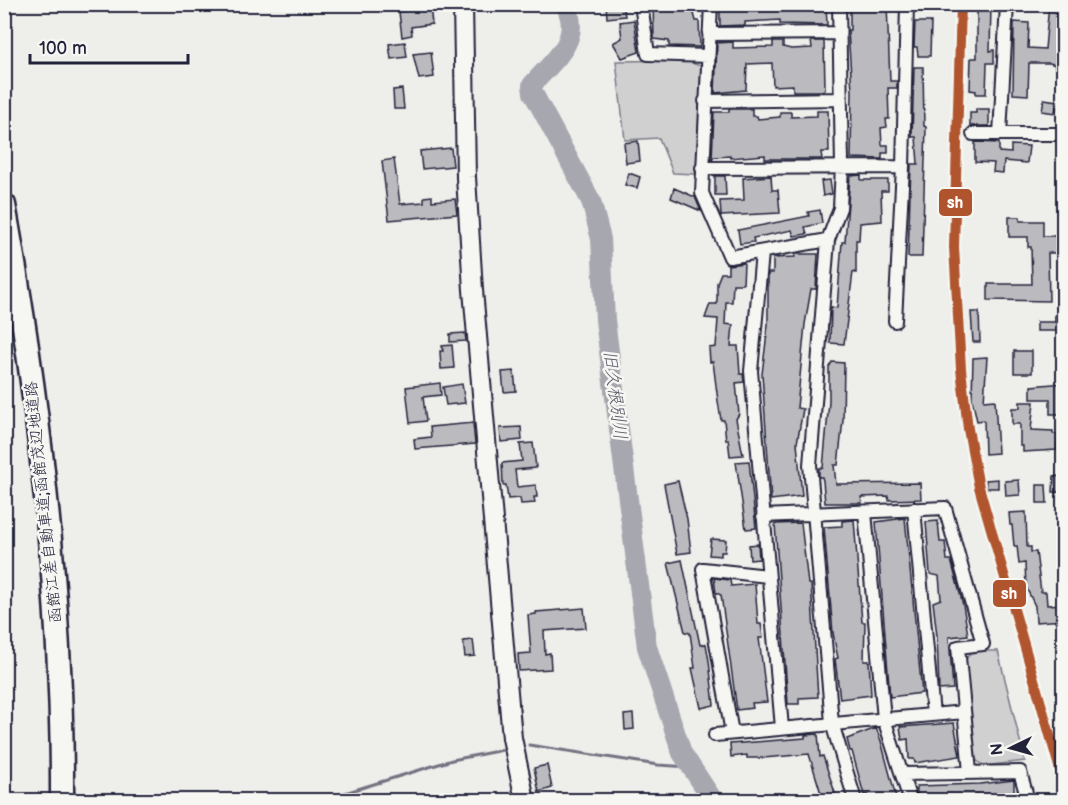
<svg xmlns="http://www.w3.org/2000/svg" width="1068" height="805" font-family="'Balsamiq Sans','Klee One',sans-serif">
	<rect width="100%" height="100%" fill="#eeeeeb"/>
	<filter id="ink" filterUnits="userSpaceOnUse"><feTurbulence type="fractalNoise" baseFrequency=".0167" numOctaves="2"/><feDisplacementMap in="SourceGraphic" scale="12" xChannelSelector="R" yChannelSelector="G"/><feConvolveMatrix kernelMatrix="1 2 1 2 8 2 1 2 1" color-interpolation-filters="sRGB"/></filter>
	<g filter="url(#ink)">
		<!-- green -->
		<path fill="#d0d0d1" stroke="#797986" stroke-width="1.5" d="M694 60V64L701 66 696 174 673 173 659 138 625 140 616 61Z
			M972 651H998L1025 761 983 766 973 757 966 659Z"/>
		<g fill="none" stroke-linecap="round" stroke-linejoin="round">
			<!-- stream -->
			<path stroke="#727281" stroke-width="3" d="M529 745 658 765 690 767
				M322 800 452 760 503 750"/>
			<!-- river -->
			<path stroke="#a7a7af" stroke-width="20" d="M565 4C584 40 553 60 532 85L533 93 591 201 601 239 605 320 647 647 682 753 713 800"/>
		</g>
		<!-- building -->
		<path fill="#bbbbbf" stroke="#22223b" stroke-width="1.5" d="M606 4H623L625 16 607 18Z
			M653 4 692 6 696 21H699L700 47 669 46V41L654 39Z
			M720 4H826L827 25 780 24V20L745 22V25L720 26Z
			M850 4H887L890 81H897V88H888L889 119H886L887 127 881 128 882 145H888V153H882V159L851 158 852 91 848 30H850Z
			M977 4H991L990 51 994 50V63H987L986 94H976V91L970 90 971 58H977Z
			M1049 4H1061L1057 48H1064V68H1055V65L1050 63H1029L1028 95 1013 94 1014 22 1029 23 1028 48 1045 49Z
			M430 5 432 24 411 27 412 35 402 37 399 12Z
			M634 20 639 52 622 58 613 43 622 38 620 22Z
			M915 22H931L930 56H918L917 47H914Z
			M811 41H824L825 89 822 91H793V85L773 86 772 63 747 64 746 90 715 93 717 43 733 42V48L773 47V42H783V47L791 49 812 48Z
			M405 42 407 57 391 59 389 44Z
			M431 52 434 77 419 79 413 54Z
			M914 67H923L924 126 926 127 922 257H908L911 164H918L916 137H912Z
			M402 89 404 109H394L393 90Z
			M1044 99 1057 101 1055 113 1042 111Z
			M729 109H752V116H757L758 119 780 117V112H791V117L817 116V111H828L829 152H821L822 159H765V155L730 158V156L714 157 712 160 714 112H729Z
			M976 109H989V126H970V113H976Z
			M638 141 640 161 626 163 624 143Z
			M975 142 999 143V152L1011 153V145L1029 146 1027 163 1004 161 1003 173 993 172 994 163 975 162Z
			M451 148 453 166 422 169 420 151Z
			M394 159 400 204 424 202V197L432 196V201L455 199 457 214 389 220 382 161Z
			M629 173 640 177 637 188 625 185Z
			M861 175V180H888V191H881L882 221 860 223 859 240H856V273L853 272 844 344 830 343 831 307 837 308 842 242H845L850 176Z
			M715 176H725L726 195H715Z
			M771 176 772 190H778L780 213 721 216 720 201 744 200 743 178Z
			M830 180 832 194 823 196 821 181Z
			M674 188 695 197 701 211 671 198Z
			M820 210 822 223 805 227 807 234 794 236 792 230 753 238 754 242 740 244 738 230 809 216 808 212Z
			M1009 217H1020V221H1043V236H1064V253H1048L1049 301 988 300V284H1032L1031 247H1028V237H1009Z
			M795 254H818L816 289H811L805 324 797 408 803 409 797 443 802 496 771 500 762 374 768 325V273H773V258L795 257Z
			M744 263 743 284H733L732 302H726L725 324 733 325 731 346H738L740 374H743L744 382 736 383 739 414 736 419 743 455 730 456 728 439 726 440 724 420H721L718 401 713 362H710L709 348 716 347 718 319 705 318 710 304H717V283L721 273H728V265Z
			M971 312H979L980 342H973Z
			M1055 316H1064V331H1037V322H1055Z
			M465 333 466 341 450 342V334Z
			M452 345 454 368 441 369 440 351H443L442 346Z
			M1014 351H1032V373H1014Z
			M987 357 984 401 995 400 998 453 985 454 984 420 977 421 972 399 973 358Z
			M832 362 844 363 843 420 838 465H834L836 484 920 483 921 499 889 500 888 496 861 497 862 503H825L823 481 822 477H819V468H823L829 402V367Z
			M514 371 516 391 504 392 502 372Z
			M440 383 441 395 423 397 426 421 410 423 406 387Z
			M1064 383 1062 414H1050V399H1031V386Z
			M462 384 465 403 446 405 443 387Z
			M1020 402H1034L1031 430 1053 431V434H1058L1057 450 1023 452V446H1020V424H1012V408H1020Z
			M473 423 475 444 415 449 414 439 431 437 430 427Z
			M521 427 522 440 501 442 500 428Z
			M533 443 536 468 515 470 517 487 536 485 537 497H534L535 503 521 504 520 498 508 499 506 485H503L502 463 522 461 520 444Z
			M749 461 756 528 746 529 736 462Z
			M1054 476 1064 477V492H1053Z
			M998 479V488H986V480Z
			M1019 480 1020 495 1006 496 1005 481Z
			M678 481 687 519 691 552 677 554 664 484Z
			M1037 485H1046L1047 503H1037Z
			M1026 512 1027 547H1031V552H1036L1041 592H1046L1047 605 1064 604V620L1036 622 1035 606 1026 587 1025 563 1019 564 1017 546H1014L1012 525H1010L1009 513Z
			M905 518 922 693 890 697 876 522Z
			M854 520 862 622H865L864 661H869L871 695 840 699 835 659 838 658 833 633 824 527 842 526V521Z
			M938 521 940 542H945L947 560H951L963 605 968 635 949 637 953 689 939 690 937 636 933 602 941 599 939 576 930 574 926 522Z
			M801 523 808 584H811L818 697 799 698V704H788L775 524Z
			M711 539 726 540 725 552H721V556L709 555Z
			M758 544 759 559 750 560 749 545Z
			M682 560 700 645 706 644 709 661 714 705 701 708 692 668H695L690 633 685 632 668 563Z
			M714 578 730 580 731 586 755 584 758 624H761L763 638H759L767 702 752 703 753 708 737 710 721 595 716 593Z
			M584 608 586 628 544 631 545 654 550 653 551 669 519 671 518 654 531 653 528 615 536 614V612Z
			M473 640 475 656 465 657 463 641Z
			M633 714 634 729 625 730 624 715Z
			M954 723 960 756 915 763 914 759H909L908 739 902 740 900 727Z
			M876 728 881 741 897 801H870L868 794 864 795 852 751H850L847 739Z
			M818 734 820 757 823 756 836 796 823 800 809 754 763 758H747V755L731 757 730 744 805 738V735Z
			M547 765 552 788 539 792 534 768Z
			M1014 780V799H998V795L954 798 917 796V786L980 784Z"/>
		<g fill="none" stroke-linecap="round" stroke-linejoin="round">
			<defs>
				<path id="street" d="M641 4 648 54 708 56
					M711 4 702 193 730 257 828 240
					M839 4 842 166 840 208 828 240 810 465 832 723 855 800
					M709 34 839 33
					M705 101 840 99
					M973 134H1064
					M1000 134 1007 4
					M702 168 903 167
					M762 253 751 371 782 728
					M895 321 903 167 907 4
					M914 509 933 715
					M865 512 884 719 910 800
					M763 516 945 508 983 644 958 647 970 772
					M732 733 703 569 768 576
					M715 735 964 712
					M903 774 1020 772 1028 800"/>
				<path id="secondary" d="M463 4 466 177 473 290 512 738 525 800"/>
				<path id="highway" d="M4 205C39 401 63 601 62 800"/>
			</defs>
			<!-- street casing -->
			<use href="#street" stroke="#22223b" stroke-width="16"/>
			<!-- secondary casing -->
			<use href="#secondary" stroke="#22223b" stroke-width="22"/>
			<!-- highway casing -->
			<use href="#highway" stroke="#22223b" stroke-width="27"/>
			<!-- street -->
			<use href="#street" stroke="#f6f6f2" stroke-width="12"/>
			<!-- secondary -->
			<use href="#secondary" stroke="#f6f6f2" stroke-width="18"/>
			<!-- highway -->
			<use href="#highway" stroke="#f6f6f2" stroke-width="22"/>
			<defs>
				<path id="rail-1" d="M961 4 954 247 961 369 968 429 979 487 1064 784"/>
			</defs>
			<!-- rail-1 casing -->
			<use href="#rail-1" stroke="#f6f6f2" stroke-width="15"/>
			<!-- rail-1 -->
			<use href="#rail-1" stroke="#b0542d" stroke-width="10"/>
		</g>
	</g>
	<g text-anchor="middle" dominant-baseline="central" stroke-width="5" stroke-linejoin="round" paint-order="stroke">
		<!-- street labels -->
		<g font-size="16" fill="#22223b" stroke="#f6f6f2">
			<text transform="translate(44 502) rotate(-96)">函館江差自動車道;函館茂辺地道路</text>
		</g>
		<!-- water labels -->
		<g font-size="18" font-style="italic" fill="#575769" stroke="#f6f6f2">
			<text transform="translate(615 395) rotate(83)">旧久根別川</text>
		</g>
	</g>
	<g stroke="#f6f6f2" stroke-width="2">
		<rect x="938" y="188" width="35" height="29" rx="6" fill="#b0542d"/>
		<rect x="992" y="579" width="35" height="29" rx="6" fill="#b0542d"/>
	</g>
	<g font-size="16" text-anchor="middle" font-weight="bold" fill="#fff">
		<text x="955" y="208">sh</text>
		<text x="1009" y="599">sh</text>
	</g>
	<!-- margin -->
	<rect width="1068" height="805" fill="none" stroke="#f6f6f2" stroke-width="24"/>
	<rect x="12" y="12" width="1044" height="781" fill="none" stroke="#22223b" stroke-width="2" filter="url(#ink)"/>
	<!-- north arrow -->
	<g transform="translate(1011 748) rotate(265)" stroke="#f6f6f2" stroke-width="4.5" paint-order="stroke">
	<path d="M0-4.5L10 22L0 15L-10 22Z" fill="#22223b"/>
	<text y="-9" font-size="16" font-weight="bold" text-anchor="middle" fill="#22223b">N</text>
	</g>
	<!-- scale -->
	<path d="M30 54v9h158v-9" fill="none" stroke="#22223b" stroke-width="3"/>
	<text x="39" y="54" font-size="18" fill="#22223b" stroke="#f6f6f2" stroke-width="4.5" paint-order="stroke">100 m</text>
</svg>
